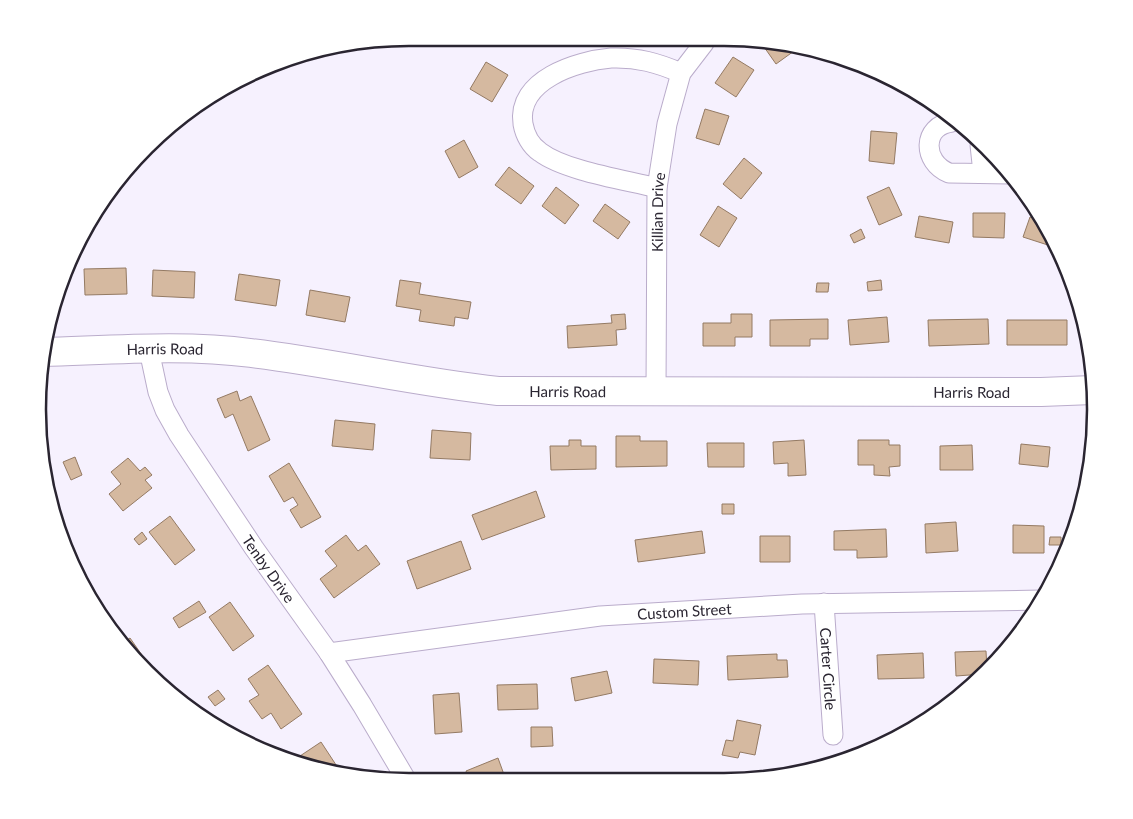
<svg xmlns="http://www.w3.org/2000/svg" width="1133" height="819" font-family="Lato,sans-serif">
	<rect width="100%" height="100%" fill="#f6f1fe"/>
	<!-- building -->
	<path fill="#d5b9a0" stroke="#947a63" d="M762 44 796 45 801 46 776 64Z
		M733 57 754 70 736 97 715 83Z
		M486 62 508 75 492 102 470 89Z
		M705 109 729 116 719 145 696 138Z
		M871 131 897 133 894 164 869 161Z
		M464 140 478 167 459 178 445 151Z
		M744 158 762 173 741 199 723 184Z
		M509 167 534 186 521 204 495 185Z
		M556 187 579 205 565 224 542 206Z
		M889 187 902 215 879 225 867 197Z
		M605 204 630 222 618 239 593 221Z
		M718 206 737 218 719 247 700 235Z
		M973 213H1005L1004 238 973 237Z
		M919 216 953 222 949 243 915 237Z
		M1030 217 1044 222 1055 244 1054 247 1023 237Z
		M861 229 865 238 854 243 850 235Z
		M126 268 127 294 85 295 84 269Z
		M153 270 195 272 194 298 152 296Z
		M239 274 280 280 276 306 235 300Z
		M400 280 421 283 419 294 471 302 468 319 455 317 454 326 419 321 421 310 396 306Z
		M881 280 882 290 868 291 867 282Z
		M817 283H829L828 292H816Z
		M310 290 350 297 345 322 306 315Z
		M625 314 626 329 616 330 617 345 568 348 567 326 612 323 611 315Z
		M731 314H752V337H735V346H703V323H731Z
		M887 317 889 342 850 345 848 320Z
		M828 319V339H810V346H770V320Z
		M988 319 989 344 929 346 928 320Z
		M1007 320H1067V345H1007Z
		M237 391 240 401 251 396 270 440 248 451 233 414 225 418 217 399Z
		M335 420 375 424 373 450 332 446Z
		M432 430 471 433 470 460 430 458Z
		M616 436H640V441H667V466L616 467Z
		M569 440H581V446H596V469L551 470 550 446H569Z
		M804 440 806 475 788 476V463L774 464 773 442Z
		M858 440H889V445H900V466L889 467 890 476 874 475V465H858Z
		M707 443H744V467H708Z
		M1021 444 1050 447 1048 467 1019 464Z
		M972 445 973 470H940V446Z
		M75 457 82 475 71 480 63 462Z
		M128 458 140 471 145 467 152 475 145 480 152 488 123 511 109 494 121 484 111 472Z
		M289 463 321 517 301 528 290 510 298 505 293 497 284 502 269 476Z
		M536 491 545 517 482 540 472 515Z
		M722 504H734V514H722Z
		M170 516 195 550 175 565 149 532Z
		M956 522 958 551 926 553 925 524Z
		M1013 525 1044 526V553H1013Z
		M886 529 887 557 857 558V550H834V531Z
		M702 531 705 553 638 562 635 540Z
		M142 532 147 539 139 545 134 539Z
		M346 535 358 551 366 545 380 564 334 598 320 579 337 566 325 551Z
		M760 536H790V562H760Z
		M1050 537H1061V545H1049Z
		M461 541 471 569 417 589 407 561Z
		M199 601 206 612 179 628 173 618Z
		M230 602 254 636 233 651 209 617Z
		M104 614 124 642 130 638 144 658 138 662 130 655Z
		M986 651 987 670 983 674 956 676 955 652Z
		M923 653 924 678 878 679 877 655Z
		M777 654V660H787L788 677 728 680 727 656Z
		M654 659 699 661 698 685 653 683Z
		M268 665 302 714 281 729 271 713 262 719 249 701 259 695 248 679Z
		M607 671 612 693 575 701 571 678Z
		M537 684 538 709 498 710 497 685Z
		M218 690 225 699 215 706 208 697Z
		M459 693 462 732 435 734 433 695Z
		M737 720 761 725 755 755 740 752 738 758 722 755 726 740 733 741Z
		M531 727H552L553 746 531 747Z
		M321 742 342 774 313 769 296 762 294 760Z
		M498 758 506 780H469L466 771Z"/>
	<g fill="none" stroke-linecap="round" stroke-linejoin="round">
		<defs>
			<g id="street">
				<path d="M952 122C922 126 922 162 949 173L1010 174"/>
				<path d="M980 145 983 173"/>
				<path d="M657 188C626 180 565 171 540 152 531 146 525 135 523 124 516 80 577 61 611 58 637 57 658 63 681 73"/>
				<path id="s1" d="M149 350 158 392 165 410 179 435 254 548 329 653 362 705 407 781"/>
				<path id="s2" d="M656 392 657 188 667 124 681 73 704 43"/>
				<path id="s3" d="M824 603 833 735"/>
				<path id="s4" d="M329 653 600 616 802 604 1041 600"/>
			</g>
			<g id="secondary">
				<path id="s5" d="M43 352C111 350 185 344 251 353 334 363 415 382 498 391L1041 392 1093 390"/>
			</g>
		</defs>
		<!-- street casing -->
		<use href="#street" stroke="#baaccb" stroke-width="21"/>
		<!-- secondary casing -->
		<use href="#secondary" stroke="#baaccb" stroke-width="30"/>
		<!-- street -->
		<use href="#street" stroke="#fff" stroke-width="19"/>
		<!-- secondary -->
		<use href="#secondary" stroke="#fff" stroke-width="28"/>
	</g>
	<g text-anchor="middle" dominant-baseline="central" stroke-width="5" stroke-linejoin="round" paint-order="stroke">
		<!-- street labels -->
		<g font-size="15" fill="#2a2531" stroke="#fff">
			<text stroke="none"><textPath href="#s2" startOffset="180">Killian Drive</textPath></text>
			<text stroke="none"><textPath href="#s5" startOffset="122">Harris Road</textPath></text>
			<text stroke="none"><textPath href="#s5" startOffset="528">Harris Road</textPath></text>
			<text stroke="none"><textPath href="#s5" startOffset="932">Harris Road</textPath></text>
			<text stroke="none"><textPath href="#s1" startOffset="252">Tenby Drive</textPath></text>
			<text stroke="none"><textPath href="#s4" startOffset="358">Custom Street</textPath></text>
			<text stroke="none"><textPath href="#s3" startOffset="66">Carter Circle</textPath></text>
		</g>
	</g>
	<!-- crop -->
	<path d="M0 0H1133V819H0ZM409 46H724A363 363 0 0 1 1087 409V410A363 363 0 0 1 724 773H409A363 363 0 0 1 46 410V409A363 363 0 0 1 409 46Z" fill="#fff" fill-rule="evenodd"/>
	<path fill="none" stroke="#2a2531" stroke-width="2.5" d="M409 46H724A363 363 0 0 1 1087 409V410A363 363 0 0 1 724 773H409A363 363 0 0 1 46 410V409A363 363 0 0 1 409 46Z"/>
</svg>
